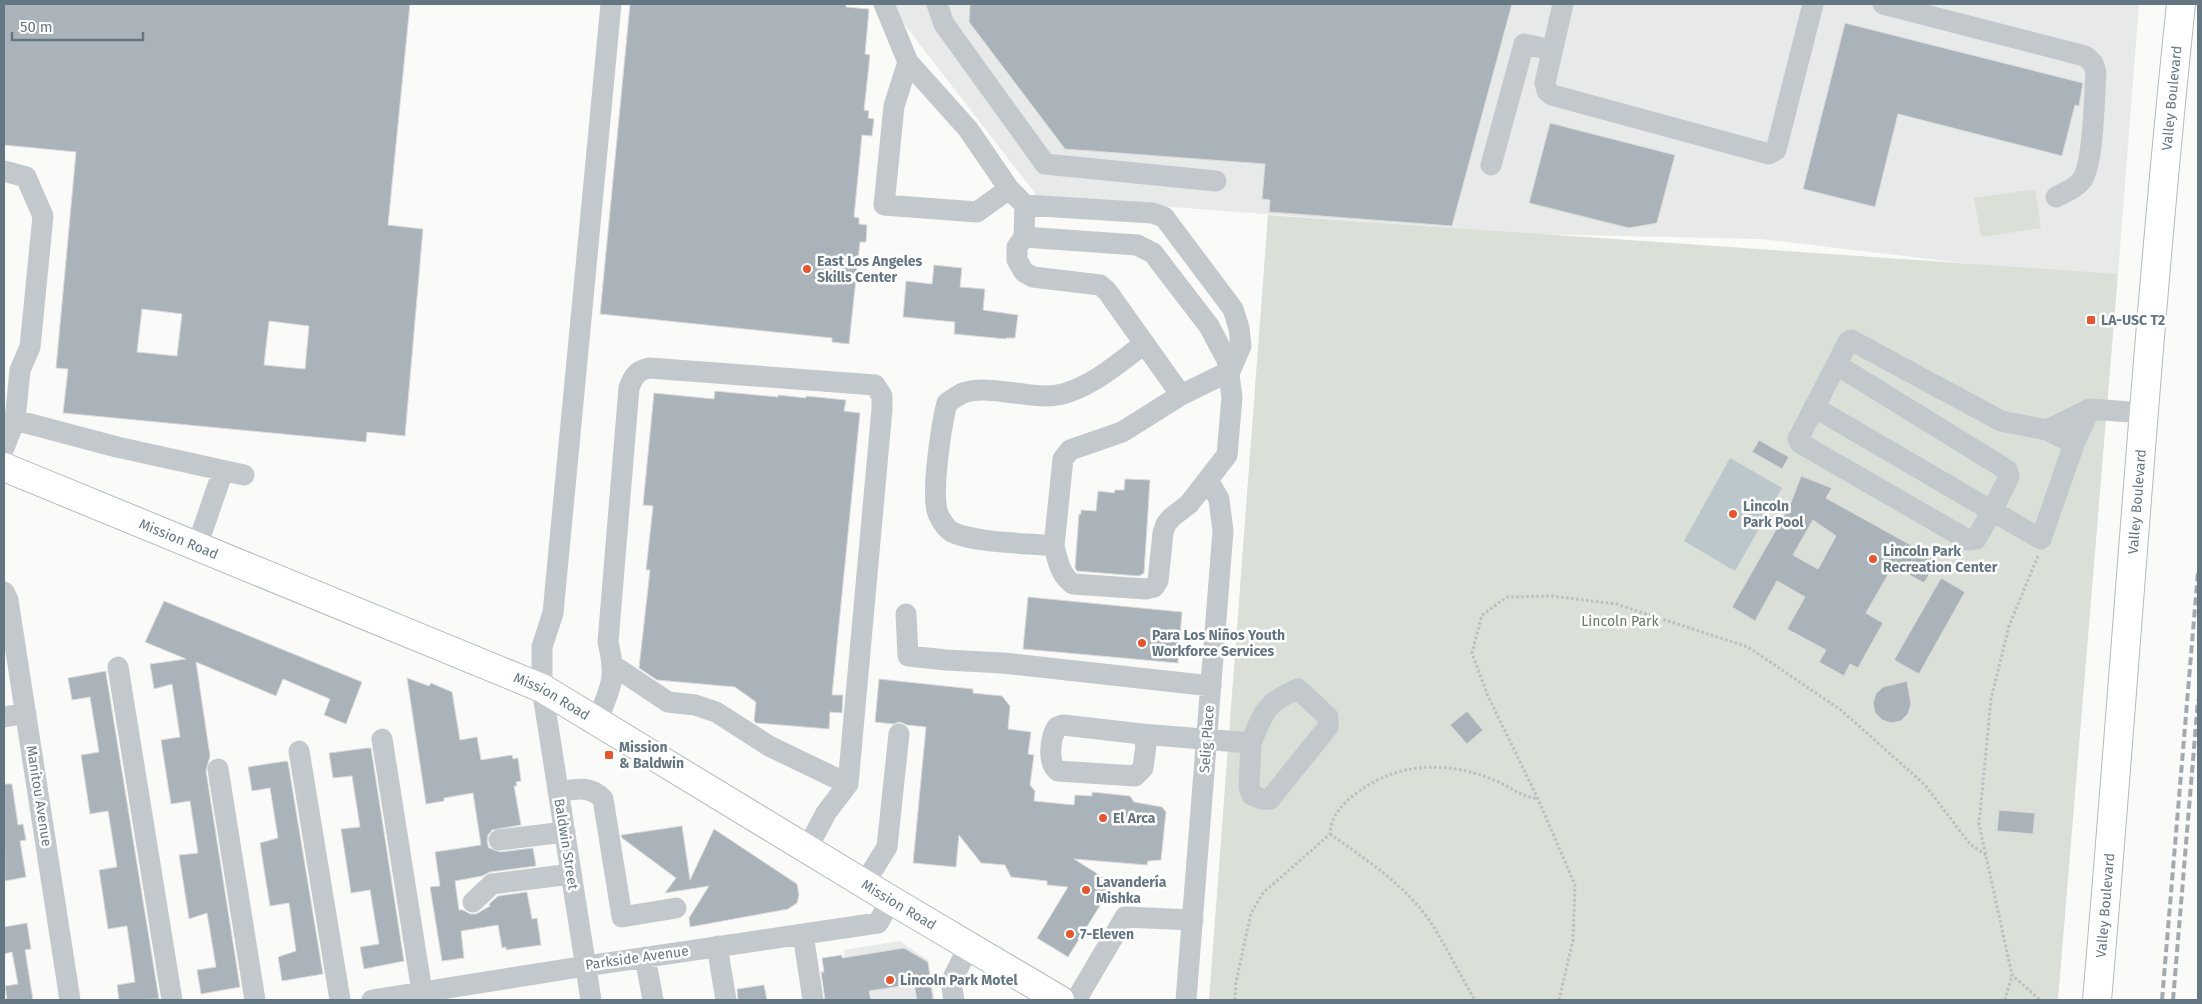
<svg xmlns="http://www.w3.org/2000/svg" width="2202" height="1004" font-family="'Fira Sans',sans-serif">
	<rect width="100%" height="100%" fill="#fafaf8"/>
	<!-- built -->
	<path fill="#e8e9e9" d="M893 4H2139L2118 274 1997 267 1761 239 1531 234 1038 197 901 20Z
		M900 941 928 960 935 1000H852L844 950Z"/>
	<!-- green -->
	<path fill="#dadfd7" d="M2035 189 2041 228 1981 237 1974 198Z
		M1268 215 2118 274 2058 1000H1209Z"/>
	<!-- water -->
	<path fill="#bbc7cb" d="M1730 458 1782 488 1735 571 1684 541Z"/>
	<!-- building -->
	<path fill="#aab3b9" stroke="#dcdcda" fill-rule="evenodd" d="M4 4H410L388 225 423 229 405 436 367 432 366 442 63 413 68 369 56 368 76 152 4 145ZM142 309 182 314 177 356 137 352ZM269 321 309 326 305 369 264 365Z
		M630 4H846V7L869 9 865 54 870 55 864 110 869 111 868 118 874 119 872 136 862 135 854 217 859 218V224L867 225 866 242H860L849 344 832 342V338L600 314Z
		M970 4H1512L1452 226 1269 212 1270 200 1262 199 1265 164 1065 149 969 22Z
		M1845 23 2083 83 2079 106 2075 105 2062 156 1898 114 1875 207 1803 189Z
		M1550 123 1675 155 1657 223 1629 228 1529 203Z
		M934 265 962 268 960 287 985 289 983 310 1018 315 1015 338H1006V339L954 334 955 322 903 317 906 281 932 284Z
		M715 391 778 397V395L806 398V396L846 400 844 411 860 413 832 695H843L842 713 830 712 829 729 756 723 754 721 756 702 735 687 657 680 639 668 650 570H646L653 506 643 505 654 393 714 399Z
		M1759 440 1789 457 1782 469 1752 452Z
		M1801 476 1832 488 1826 498 1938 560 1924 583 1893 566 1866 613 1883 623 1858 668 1850 664 1844 676 1819 662 1826 650 1787 629 1805 597 1777 581 1755 621 1732 607 1790 505ZM1813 520 1836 536 1818 569 1793 555Z
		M1125 479 1150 480 1144 573 1139 576 1077 571 1075 568 1079 514H1081V510L1096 511 1098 491 1114 493 1115 490H1124Z
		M1941 578 1965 592 1919 674 1894 660Z
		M1028 597 1182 612 1178 663 1023 649Z
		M164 601 362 682 346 724 324 715 330 699 283 679 276 696 196 662 210 756 206 771 240 987 201 994 197 970 216 967 207 913 189 919 179 855 198 853 190 801 171 804 167 779 161 740 180 737 172 684 154 689 150 664 186 659 145 642Z
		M106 671V673L159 999 119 1000 117 985 135 982 127 926 108 929 99 870 117 867 108 811 90 814 81 755 99 752 90 697 72 700 68 678Z
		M407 678 429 686 431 683 452 692 460 740 477 737 481 760 512 755 513 759 518 758 521 781 516 782 517 786H514L521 825 492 830 488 835 487 842 489 848 500 852 533 848 536 866 490 872 482 876 455 881 459 910H463L470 914H476L490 906 489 904 498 896 527 892 532 919 537 918 541 945 506 950V947L502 948 498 925 461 931 464 958 442 961 430 887 440 886 435 852 481 845 473 793 444 798V801L426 804Z
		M879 679 973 689V693L1002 696 1010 706 1008 729 1031 732 1028 754 1034 755 1030 785 1035 791 1034 801 1074 805 1075 795 1092 796V792L1130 796 1134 802 1162 807 1166 812 1161 860 1148 861 1147 865 1074 859 1109 881 1107 885 1111 888 1068 957 1037 938 1068 887 1047 885V881L1011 877 1005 865 981 863 959 835 956 867 913 863 926 727 907 725 900 722 893 724 875 722Z
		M1907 681 1911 704 1908 714 1901 721 1891 723 1882 720 1875 713 1873 703 1876 693 1883 687Z
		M1467 711 1483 730 1467 744 1450 725Z
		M367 748H371L404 961 364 969 360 947 379 944 370 890 351 893 345 854 341 829 360 827 352 776 333 778 329 753Z
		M286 761 288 762 323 974 282 981 278 957 296 951 289 903 270 906 266 882 260 843 278 838 270 788 252 791 248 767Z
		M4 784H12L18 825 23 824 26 840 20 841 26 877 5 881Z
		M1999 810 2035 813 2033 834 1997 831Z
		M682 826 690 880 714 829 797 884 799 895 797 903 788 909 690 927 689 918 709 886 665 893 676 878 622 838 621 835Z
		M27 923 31 949 25 950 33 1000H7L5 986 18 984 12 952 4 954V927Z
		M904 948 928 962 933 1000H917L914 984 869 991 871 1000H825L821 972H824L822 958 842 955V958Z
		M764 985 767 1000H738L737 989Z"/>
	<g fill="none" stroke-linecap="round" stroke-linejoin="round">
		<defs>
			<g id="major">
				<path id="s1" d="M4 467 542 688 891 900 1060 1000"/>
				<path id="s2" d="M2097 1000C2126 668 2146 335 2181 4"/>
			</g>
		</defs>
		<!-- major casing -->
		<use href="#major" stroke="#b5babe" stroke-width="30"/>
		<!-- path -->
		<path stroke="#bbbfc2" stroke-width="3" stroke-dasharray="2.5 2.5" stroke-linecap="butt" d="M2038 556 2009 626 1991 699 1979 824 2012 975 2040 1000
			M1330 834C1365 859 1404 884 1429 920 1446 945 1459 974 1475 1000
			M1235 1000 1236 982 1251 913 1263 893 1330 834C1331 815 1343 803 1358 792 1399 761 1451 761 1496 781 1513 788 1517 795 1538 799
			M1559 1000 1573 940 1575 885 1538 799 1487 694 1472 653 1482 615 1507 597 1552 596 1616 604 1748 647 1841 710 1925 785 1970 844 1986 855
			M2005 1000 2012 975"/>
		<!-- minor -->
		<path stroke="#c3c8cc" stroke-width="21" d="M884 4 908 62 968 129 1009 189 1025 205 1024 237 1017 247V260L1024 272 1033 277 1100 285 1107 291 1181 395 1230 371 1241 346 1239 328 1233 309 1164 217 1152 213 1025 205
			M937 4 944 24 1045 164 1216 181
			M1563 4 1545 83 1547 91 1552 95 1769 154 1776 150 1813 4
			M1883 4 2085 56 2093 63 2096 73C2094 97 2094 163 2082 180 2075 189 2065 192 2056 197
			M908 62 894 106 884 205 977 212 1009 189
			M1491 165 1524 44 1552 50
			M4 171 26 177 43 216 30 347 20 370 15 420 4 448
			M1024 237 1137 245 1153 253 1209 326 1227 360 1232 397 1227 455 1189 504 1172 517 1166 524 1163 533 1158 581 1154 587 1146 589 1073 584C1060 575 1058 561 1054 546
			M1144 344C1120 362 1095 384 1066 393 1035 403 994 383 963 393 958 395 952 400 947 403 941 426 932 489 937 510 938 516 946 529 952 532 974 543 1027 543 1054 546L1063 459 1070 450 1122 432 1181 395
			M1814 407 1992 511 2009 477 2007 470 1837 365
			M15 420 117 447 244 475
			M2047 430 2090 409
			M2074 444 2047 430 2001 421 1851 340 1848 342 1798 439 1800 443 1968 540 1976 539 1992 511 2041 539 2074 444 2090 409 2144 413
			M197 546 223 471
			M4 592 8 600 70 1000
			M906 614 908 656 946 660 1003 663 1211 686
			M614 666 668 702 695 705 716 712 769 746 848 784
			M118 667 172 1000
			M4 717 26 713
			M597 721C611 686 617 680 608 642L629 388C633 377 636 371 649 368L875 385 882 396V409L848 784 826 813 807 849
			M1142 734 1063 725 1057 727C1050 738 1047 763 1058 771L1135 776 1143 768 1146 745 1142 734 1251 743C1263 713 1266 702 1298 689L1328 717V727L1270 799H1262L1252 795 1249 787 1251 743
			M382 739 422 992
			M299 751 340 1000
			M218 769 255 1000
			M558 792C576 789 590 785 603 799L622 917 676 908
			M499 840 565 832
			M864 884 887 847 899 734
			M473 902 492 884 571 874
			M803 934 813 1000
			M717 946 726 1000
			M645 957 653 1000
			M372 1000 586 966 878 923 891 900
			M591 1000 542 688V647L553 613 611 4
			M954 1000 951 982 969 946
			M1076 1000 1125 917 1193 920
			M1186 1000 1223 531 1219 499 1208 480"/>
		<!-- major -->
		<use href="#major" stroke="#fff" stroke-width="28"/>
		<!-- rail -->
		<path stroke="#a2aab0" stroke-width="4" stroke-dasharray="8 4" stroke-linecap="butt" d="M2162 1000 2198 572
			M2173 1000 2198 700"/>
	</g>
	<!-- markers -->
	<g fill="#e4572e" stroke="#fff" stroke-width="2">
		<circle cx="807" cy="269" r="5"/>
		<rect x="2086" y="315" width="10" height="10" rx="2.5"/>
		<circle cx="1733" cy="514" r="5"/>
		<circle cx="1873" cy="559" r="5"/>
		<circle cx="1142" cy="643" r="5"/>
		<rect x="604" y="750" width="10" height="10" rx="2.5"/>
		<circle cx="1103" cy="818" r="5"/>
		<circle cx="1086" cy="890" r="5"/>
		<circle cx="1070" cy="934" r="5"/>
		<circle cx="890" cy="980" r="5"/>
	</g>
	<g text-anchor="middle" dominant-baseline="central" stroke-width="5" stroke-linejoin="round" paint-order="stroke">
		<!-- street labels -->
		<g font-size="14" fill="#657683" stroke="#fff">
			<text stroke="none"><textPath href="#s2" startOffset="905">Valley Boulevard</textPath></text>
			<text stroke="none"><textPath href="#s2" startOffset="500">Valley Boulevard</textPath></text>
			<text stroke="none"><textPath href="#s1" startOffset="189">Mission Road</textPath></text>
			<text stroke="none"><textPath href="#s1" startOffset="594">Mission Road</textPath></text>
			<text transform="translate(1207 739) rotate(-86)">Selig Place</text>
			<text transform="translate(39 796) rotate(81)">Manitou Avenue</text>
			<text transform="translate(566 844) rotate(81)">Baldwin Street</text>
			<text stroke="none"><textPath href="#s1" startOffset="999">Mission Road</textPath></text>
			<text stroke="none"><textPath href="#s2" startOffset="95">Valley Boulevard</textPath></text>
			<text transform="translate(637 958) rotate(-8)">Parkside Avenue</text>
		</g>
		<!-- poi labels -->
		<g font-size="14" font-weight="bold" fill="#657683" stroke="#fff" text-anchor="start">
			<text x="817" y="261">East Los Angeles<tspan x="817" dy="16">Skills Center</tspan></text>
			<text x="2101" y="320">LA-USC T2</text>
			<text x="1743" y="506">Lincoln<tspan x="1743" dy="16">Park Pool</tspan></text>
			<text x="1883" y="551">Lincoln Park<tspan x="1883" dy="16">Recreation Center</tspan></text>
			<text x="1152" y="635">Para Los Niños Youth<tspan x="1152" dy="16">Workforce Services</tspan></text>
			<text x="619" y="747">Mission<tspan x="619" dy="16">&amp; Baldwin</tspan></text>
			<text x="1113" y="818">El Arca</text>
			<text x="1096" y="882">Lavandería<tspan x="1096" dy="16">Mishka</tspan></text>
			<text x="1080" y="934">7-Eleven</text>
			<text x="900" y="980">Lincoln Park Motel</text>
		</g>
		<!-- park labels -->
		<g font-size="14" fill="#687a64" stroke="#fff">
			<text x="1620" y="621">Lincoln Park</text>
		</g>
	</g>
	<!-- border -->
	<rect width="2202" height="1004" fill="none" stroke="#657683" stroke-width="10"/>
	<!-- scale -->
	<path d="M12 32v8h131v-8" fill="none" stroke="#657683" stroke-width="2.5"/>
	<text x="20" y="32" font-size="15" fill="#657683" stroke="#ffffff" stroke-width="4" paint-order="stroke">50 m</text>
</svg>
